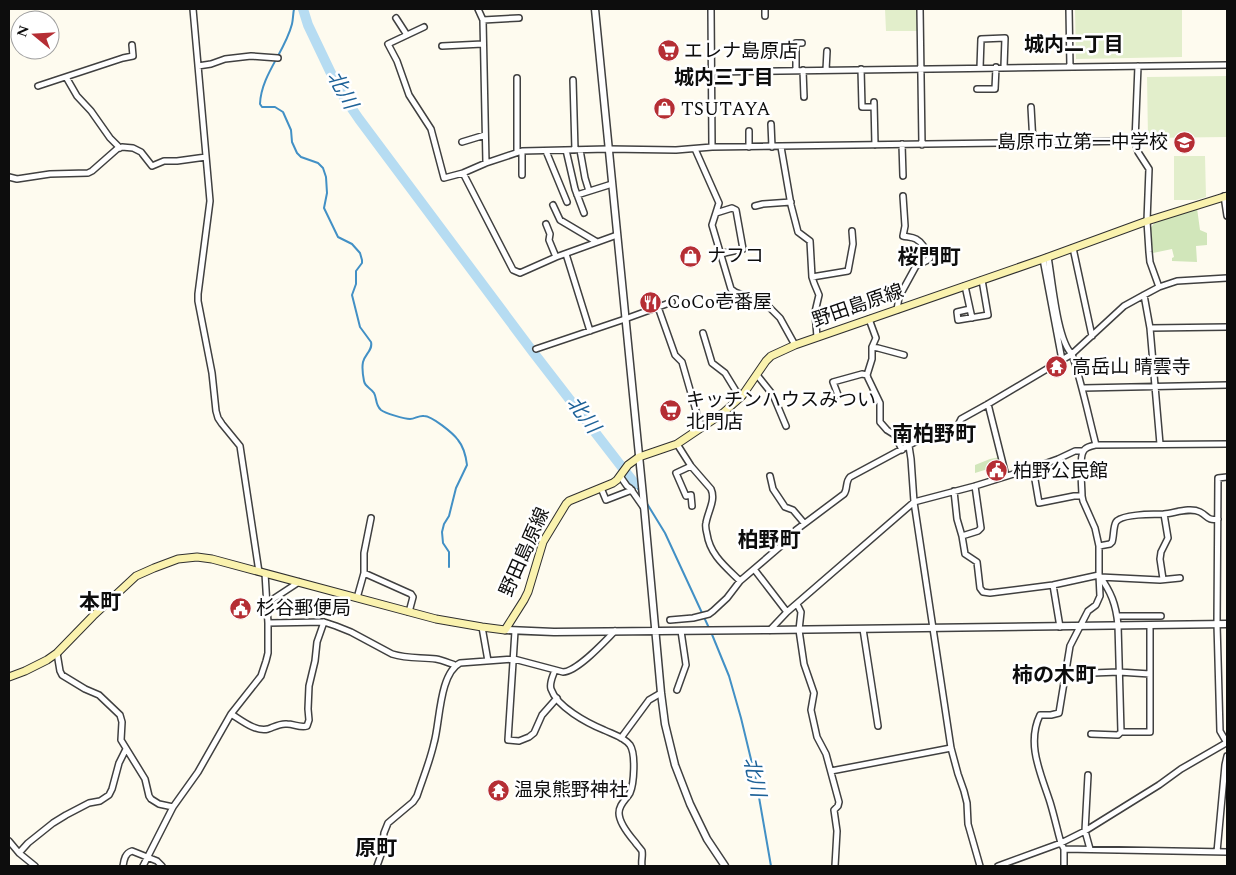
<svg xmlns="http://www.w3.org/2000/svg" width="1236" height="875" font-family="Spectral,'Noto Sans JP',serif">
	<rect width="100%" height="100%" fill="#fefbef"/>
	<!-- green -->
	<path fill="#d1e6ba" d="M1197 208 1200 230 1207 233V245L1196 246 1197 262 1172 261V258L1174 257 1172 249 1153 253 1150 229 1155 222Z
		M1000 457 1001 465 991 468 975 473V465L990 459Z"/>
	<!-- pitch -->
	<path fill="#e2eecb" d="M885 9H917V31H886Z
		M1075 9H1182V57L1076 59Z
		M1227 76V137L1148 138 1147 77Z
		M1174 156H1205L1206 197 1196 200H1174Z"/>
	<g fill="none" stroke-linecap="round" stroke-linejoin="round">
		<!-- stream -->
		<path stroke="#4290c5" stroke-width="2" d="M294 9C293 14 293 20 292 24 285 52 261 75 260 104L262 107H275L283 112 291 130 292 142 297 153 301 157 318 163 323 168 326 177 327 193 324 208 338 237 352 244 360 253 362 260V263L356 271V284L352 295 360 327 371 342C373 350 365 354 363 362 362 367 363 376 364 381 365 387 371 388 374 393 377 398 375 405 381 410 385 413 404 419 410 419 415 419 419 415 424 416 432 416 453 433 458 440 463 446 466 457 467 465L456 488 449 516 444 524 442 532 443 543 449 552V567
			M635 484 640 492
			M646 502 665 533 709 628
			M711 632 729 676 741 718 756 780 771 866"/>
		<!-- river -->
		<path stroke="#b6dcf2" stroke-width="10" d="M303 9 308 25 339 90 359 119 533 352 635 484"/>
		<defs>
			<path id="minor" d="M193 9 210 201 198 294V301L212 373 216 411 218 418 222 424 240 446 259 572
				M478 9 483 20 486 163
				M711 9 712 147
				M765 9V16
				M920 9 922 145
				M1069 9 1070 67
				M396 18 407 35
				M483 20 519 18
				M424 27 388 44 397 61 409 95 431 129 444 178 463 173 486 163 522 151 608 149 676 150 712 147 1135 141
				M442 46 483 44
				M198 66 211 64 225 59 251 56 278 58
				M1138 66 1135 141 1138 152 1149 169 1147 221 1149 252 1150 262 1159 287
				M980 68 981 39 1005 38 1004 67
				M861 69 862 107H874
				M796 70V43H802
				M803 70 804 97
				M826 70 827 51
				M711 72C883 69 1055 68 1227 65
				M66 77 77 96 91 111 110 138 120 148
				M573 80 575 150
				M38 86 123 58 133 56 132 45
				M977 89H995L996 67
				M874 102 875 145
				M1031 107 1033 143
				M771 124 772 147
				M749 131V147
				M462 142 485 135
				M902 144 903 176
				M781 147 791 205 798 232 810 241 812 277 814 283 819 295 815 312 817 337
				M695 149 719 203 712 225 731 289 735 292 767 305 780 318 795 345
				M566 150 575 189 584 213
				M580 150 585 178 589 191
				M546 151 567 202
				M517 152V78
				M463 173 513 270 520 273 556 257 617 235
				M522 175V151
				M9 177 17 179 50 174 88 173 92 171 117 149 122 147 133 148 141 152 152 166 164 161H177L206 157
				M577 195 612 184
				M1224 196 1227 216
				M553 205 560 220 597 242
				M755 206 763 204 791 202
				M716 213 732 208 736 210 743 249 720 254
				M546 224 550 234 549 240 556 257
				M1073 248 1092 336
				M566 254 590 331
				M1048 257C1052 278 1057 341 1072 354 1082 384 1088 414 1096 445
				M1043 259 1062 360
				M812 277 848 271 853 244 852 231
				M965 286 972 318
				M1144 295 1150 328 1160 444
				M658 307 675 355 682 362 701 428
				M970 309 957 312 958 320 988 315 982 280
				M897 310 899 297 916 266 928 260 930 258C927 251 923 243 916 239 912 237 907 237 903 236L905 226 903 196
				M869 319 876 338 872 347V359L867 375 868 378 880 403V422L887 430 895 435 902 450
				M1150 328 1227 327
				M703 333 712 363 725 373 736 391 742 396
				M872 347 878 348 904 355
				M536 349 625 319 672 302
				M757 375 773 395 786 426
				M1083 388 1227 385
				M838 395 833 382 862 374 867 375
				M988 404 1006 476
				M677 444 691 466 711 489C716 500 708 511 706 523 705 526 706 530 707 534 710 555 726 567 740 581
				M909 446 911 459 914 502 951 748 958 774 964 791 967 803 968 824 980 866
				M691 466 676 473 686 496 691 495 692 506
				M1033 468 1039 503 1074 496H1082
				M620 476 627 486 630 488 644 508
				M770 476 773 489 785 507 793 510 804 523
				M1227 477 1218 478 1217 624 1220 731 1227 743
				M601 488 606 500 632 490
				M954 491 957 519 962 536 965 554 977 562 980 588 983 592 990 593 1053 585 1099 575
				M962 536 978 531 981 528 975 486
				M1099 546 1110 544 1112 542C1114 537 1113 527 1116 522 1121 514 1155 514 1164 514
				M754 569 787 612
				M364 573 411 594 413 597 409 612
				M1100 577 1160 580 1180 578
				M1163 579 1160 559 1161 552 1168 538 1164 514C1175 513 1190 507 1200 512 1208 516 1207 521 1218 519
				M1053 585 1060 627
				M357 598 364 573V553L371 518
				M267 603 299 582
				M797 604 801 612 799 630 804 664 814 693 811 710 817 737 826 754 839 802 838 806 834 810 837 831 835 866
				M1117 616H1161
				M670 620 693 618 709 614 713 611 727 598 740 581 782 545 796 530 844 494C848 489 845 482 850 477L930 434 958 427 959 423 961 419 988 404 1072 354 1124 306 1144 295 1159 287 1177 281 1227 278
				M268 623 324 622 336 626 351 632 392 654C408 659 421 657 436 659 442 660 449 663 455 665
				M482 627 488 661
				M863 629 878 726
				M770 630 787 612 914 502 975 486 1033 468 1058 459 1075 451H1083
				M515 631 508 740 519 741 529 737 534 733 542 715 557 698
				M57 653 60 671 62 675 85 689 99 695 120 715 122 722 121 740 145 779 149 796 151 799 159 804 173 807
				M555 670C553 676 549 683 551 689 557 707 587 723 604 730 612 734 624 737 630 745 636 754 634 784 630 793 626 800 619 804 619 813 619 822 629 835 635 842 637 845 640 848 642 851 643 856 641 861 642 866
				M1066 674 1119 672 1150 674
				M677 690 686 665 681 631
				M231 714C241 720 255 732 268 729 274 727 280 723 287 724 294 724 300 728 307 726L309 720 308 709 309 686 315 661 317 642 324 622
				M1121 732H1150V625
				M1091 734 1118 735 1121 732 1118 625C1116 604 1111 592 1099 575
				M621 738 649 700 661 693
				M831 771 951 748
				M1088 775 1085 831 1090 849
				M9 841 19 853 35 866
				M1064 849 1227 852
				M1217 852 1225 765 1227 756
				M19 853 28 843 53 823 66 815 89 803 100 801 109 795 112 789 119 763 126 749
				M123 866C124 860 125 853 132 851L157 861 162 866
				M143 866 173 807 198 772 231 714 261 676 266 661 268 653V623L265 573
				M377 866 382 852 384 833 388 823 413 802 417 796C423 778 430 761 434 743 440 723 439 674 460 663L514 659 563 672C578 671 604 642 615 631
				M998 866 1061 843 1085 831 1159 785 1181 769 1226 743
				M1064 866V849L1061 843C1057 829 1054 815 1050 802 1041 774 1026 744 1040 715H1051L1059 713 1070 646 1088 611 1096 605 1100 596 1099 575V546L1095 528 1083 501 1082 496C1082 487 1079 459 1083 452 1085 447 1091 446 1096 445L1227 444"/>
			<path id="tertiary" d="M595 9 644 506 661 693 665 724 675 765 690 804 707 839 725 866
				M505 630 554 632 770 630 1227 624"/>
			<path id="secondary" d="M9 677 25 671 47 660 57 653 93 616 136 576 154 568 178 559 197 557 212 559 436 619 482 627 505 630 524 600 528 592 543 542 566 504 569 501 613 483 617 480 628 465 639 457 677 444 723 413 742 396 766 361 771 356 795 345 1043 259 1147 221 1227 196"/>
		</defs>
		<!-- minor casing -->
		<use href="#minor" stroke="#404040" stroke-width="8"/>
		<!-- tertiary casing -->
		<use href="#tertiary" stroke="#404040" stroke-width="9"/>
		<!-- secondary casing -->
		<use href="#secondary" stroke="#2f2f2f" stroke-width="9"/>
		<!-- minor -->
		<use href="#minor" stroke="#fff" stroke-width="5"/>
		<!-- tertiary -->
		<use href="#tertiary" stroke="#fff" stroke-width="6"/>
		<!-- secondary -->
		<use href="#secondary" stroke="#faf2ae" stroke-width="7"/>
	</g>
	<!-- icons -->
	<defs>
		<symbol id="supermarket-disc" viewBox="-11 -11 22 22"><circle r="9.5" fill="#b52e34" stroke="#fff"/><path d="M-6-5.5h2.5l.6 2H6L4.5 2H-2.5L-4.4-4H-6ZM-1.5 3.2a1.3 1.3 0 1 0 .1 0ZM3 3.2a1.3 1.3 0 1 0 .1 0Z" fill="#fff"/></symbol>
		<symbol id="shop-disc" viewBox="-11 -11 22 22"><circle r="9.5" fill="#b52e34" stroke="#fff"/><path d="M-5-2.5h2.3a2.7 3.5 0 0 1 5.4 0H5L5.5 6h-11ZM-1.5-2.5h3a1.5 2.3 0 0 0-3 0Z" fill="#fff"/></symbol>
		<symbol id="school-disc" viewBox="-11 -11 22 22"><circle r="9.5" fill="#b52e34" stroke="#fff"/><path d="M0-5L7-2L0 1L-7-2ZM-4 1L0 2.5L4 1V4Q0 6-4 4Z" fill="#fff"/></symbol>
		<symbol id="restaurant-disc" viewBox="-11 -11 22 22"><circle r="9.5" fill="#b52e34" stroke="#fff"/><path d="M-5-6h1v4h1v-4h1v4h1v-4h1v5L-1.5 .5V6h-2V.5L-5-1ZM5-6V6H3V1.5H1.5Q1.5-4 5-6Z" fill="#fff"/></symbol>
		<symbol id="temple-disc" viewBox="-11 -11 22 22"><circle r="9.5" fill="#b52e34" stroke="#fff"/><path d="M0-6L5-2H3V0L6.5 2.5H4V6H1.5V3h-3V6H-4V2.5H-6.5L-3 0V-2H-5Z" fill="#fff"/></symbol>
		<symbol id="civic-disc" viewBox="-11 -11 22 22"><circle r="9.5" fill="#b52e34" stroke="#fff"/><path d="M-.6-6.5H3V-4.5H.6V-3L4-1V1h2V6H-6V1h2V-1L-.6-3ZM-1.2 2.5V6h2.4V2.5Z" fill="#fff"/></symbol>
	</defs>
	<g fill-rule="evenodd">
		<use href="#supermarket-disc" x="656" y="38" width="25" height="25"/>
		<use href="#shop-disc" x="652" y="96" width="25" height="25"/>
		<use href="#school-disc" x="1172" y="130" width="25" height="25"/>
		<use href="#shop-disc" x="678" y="244" width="25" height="25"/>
		<use href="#restaurant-disc" x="638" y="290" width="25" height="25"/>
		<use href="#temple-disc" x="1044" y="354" width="25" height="25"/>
		<use href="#supermarket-disc" x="658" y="398" width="25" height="25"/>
		<use href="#civic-disc" x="984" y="458" width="25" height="25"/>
		<use href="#civic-disc" x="228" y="596" width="25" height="25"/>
		<use href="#temple-disc" x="486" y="778" width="25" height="25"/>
	</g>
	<g text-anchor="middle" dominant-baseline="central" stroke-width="5" stroke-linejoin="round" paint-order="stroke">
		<!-- poi labels -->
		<g font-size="19" fill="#0d0d0d" stroke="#fff" text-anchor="start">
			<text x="684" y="51">エレナ島原店</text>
			<text x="681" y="109">TSUTAYA</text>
			<text x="1168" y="142" text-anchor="end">島原市立第一中学校</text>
			<text x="707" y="256">ナフコ</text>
			<text x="667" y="302">CoCo壱番屋</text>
			<text x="1072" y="367">高岳山 晴雲寺</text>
			<text x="686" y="400">キッチンハウスみつい<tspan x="686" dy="22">北門店</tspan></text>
			<text x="1013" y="471">柏野公民館</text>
			<text x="256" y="608">杉谷郵便局</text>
			<text x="514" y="790">温泉熊野神社</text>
		</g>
		<!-- street labels -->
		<g font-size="19" fill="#0d0d0d" stroke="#fff">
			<text transform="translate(858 306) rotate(-19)">野田島原線</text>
			<text transform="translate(525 552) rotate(-66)">野田島原線</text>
		</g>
		<!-- neighbourhood labels -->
		<g font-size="20" font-weight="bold" fill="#0d0d0d" stroke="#fff">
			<text x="1074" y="45">城内二丁目</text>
			<text x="724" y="78">城内三丁目</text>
		</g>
		<!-- water labels -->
		<g font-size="20" font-style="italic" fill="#1e6298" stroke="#fff">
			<text transform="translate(342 90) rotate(61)">北川</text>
			<text transform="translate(583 415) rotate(53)">北川</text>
			<text transform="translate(754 777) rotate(78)">北川</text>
		</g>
		<!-- quarter labels -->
		<g font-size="21" font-weight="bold" fill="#0d0d0d" stroke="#fff">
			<text x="929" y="258">桜門町</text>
			<text x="934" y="435">南柏野町</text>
			<text x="769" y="541">柏野町</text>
			<text x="100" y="603">本町</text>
			<text x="1054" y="676">柿の木町</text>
			<text x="376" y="849">原町</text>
		</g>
	</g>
	<!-- border -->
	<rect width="1236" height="875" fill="none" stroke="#0d0d0d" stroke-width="20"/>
	<!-- north arrow -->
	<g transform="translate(35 35) rotate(288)"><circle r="24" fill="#ffffff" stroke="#9e9e9e"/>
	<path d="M0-4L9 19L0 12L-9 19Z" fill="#b52e34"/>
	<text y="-8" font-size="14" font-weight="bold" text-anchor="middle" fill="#0d0d0d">N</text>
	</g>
</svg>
